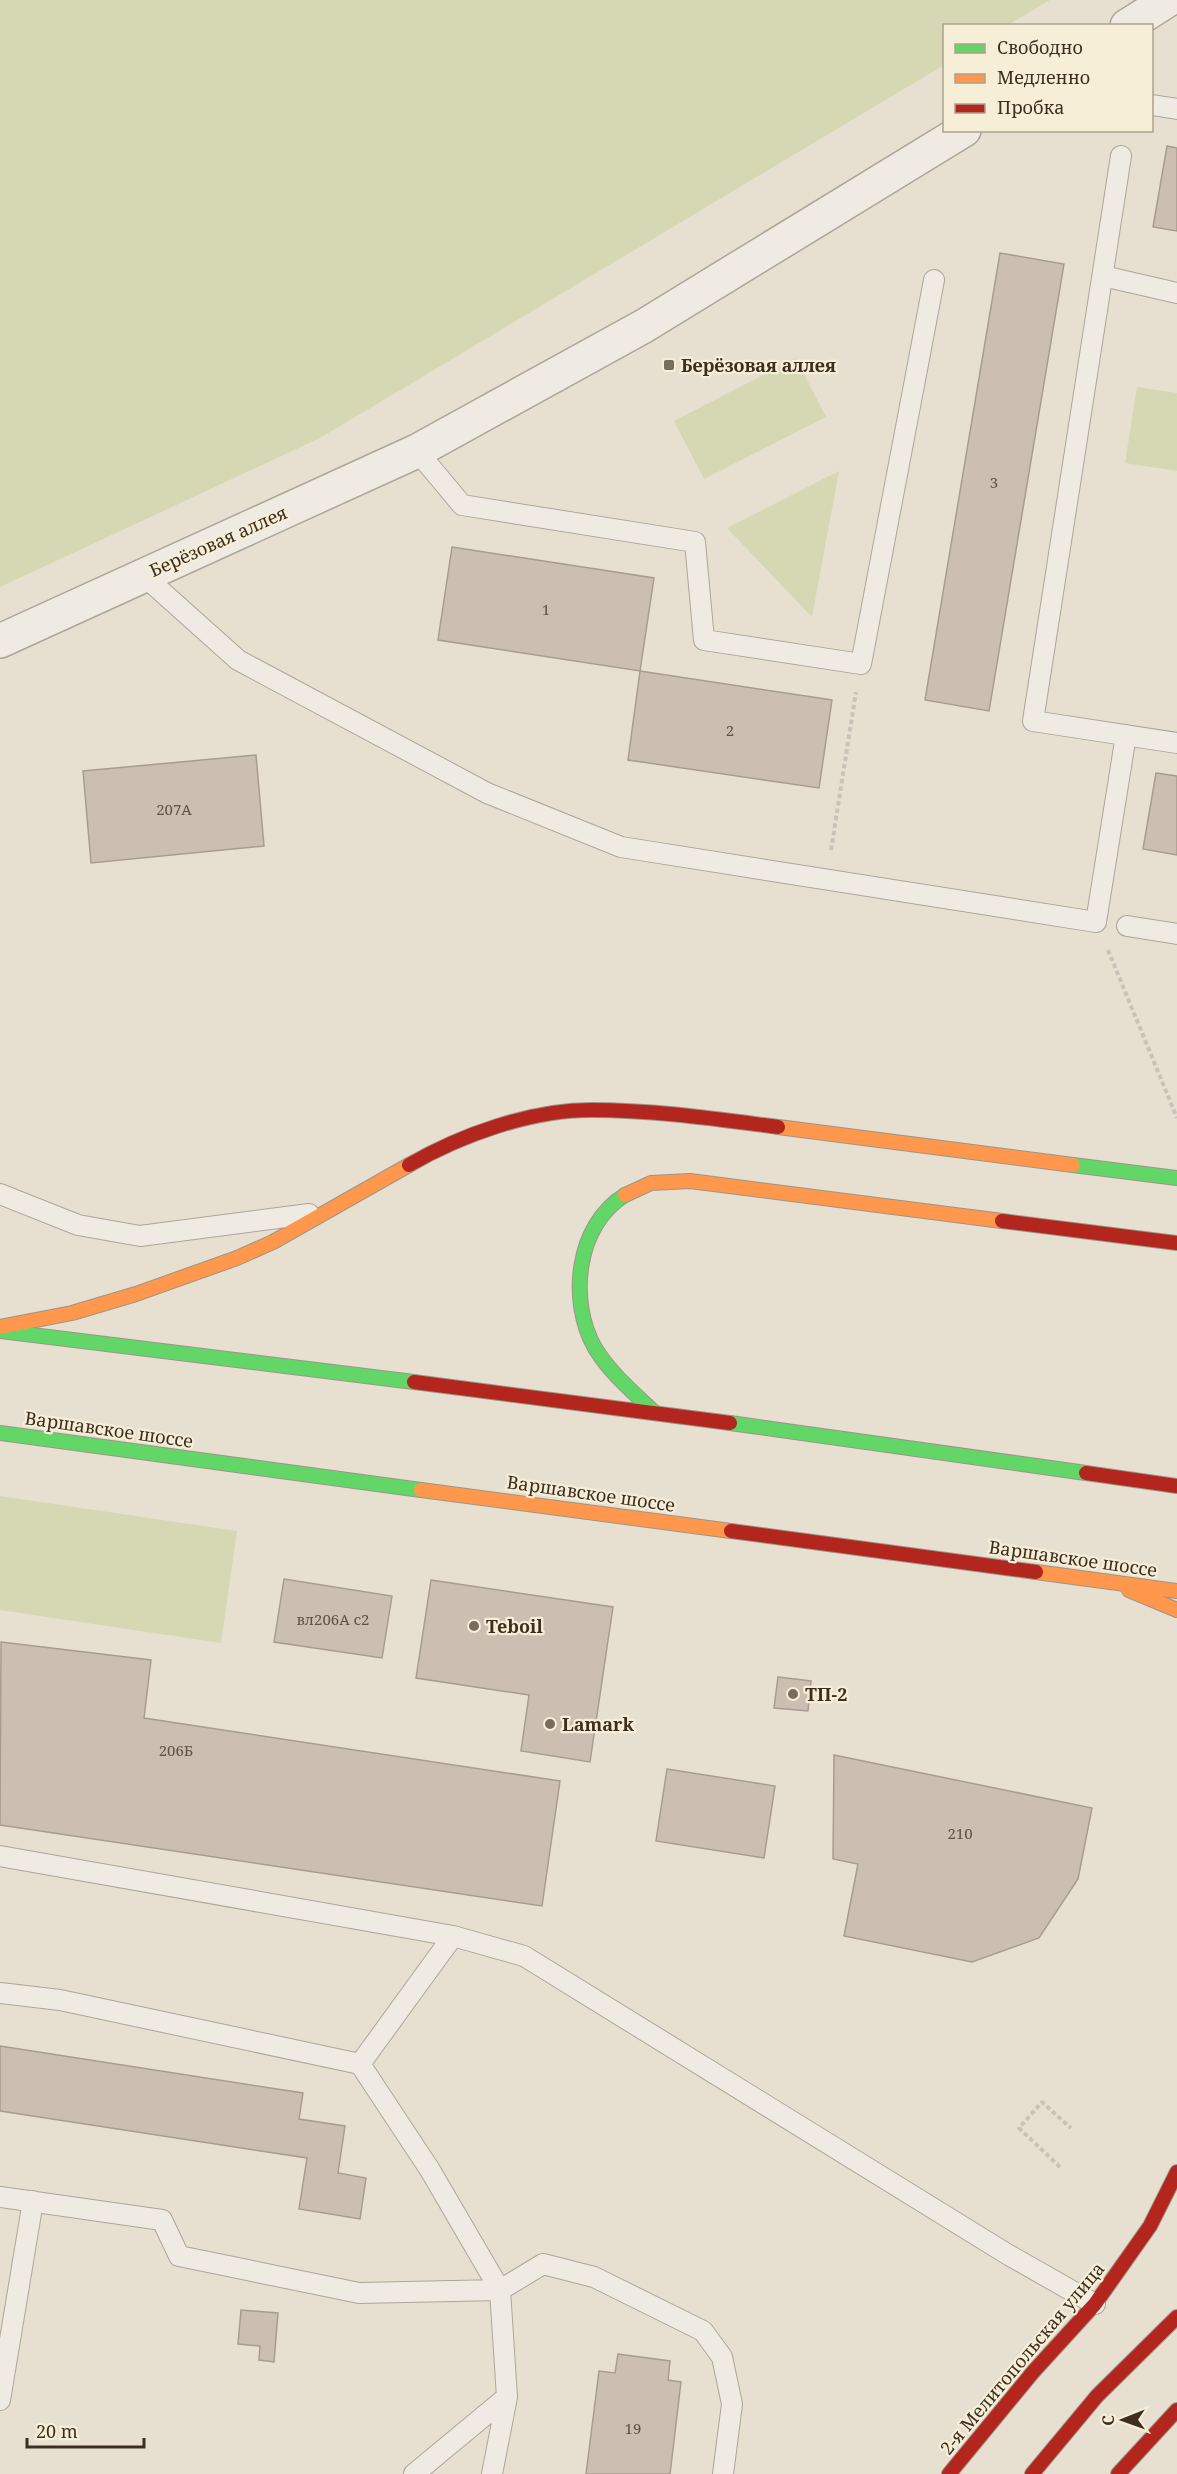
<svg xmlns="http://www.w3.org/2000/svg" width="1177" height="2474" font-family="'Noto Serif',serif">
	<rect width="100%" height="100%" fill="#e7e0d1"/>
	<!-- green -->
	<path fill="#d6d7b3" d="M0 0H1050L1008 25 944 26V65L320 438 0 587Z
		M796 358 826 417 704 479 674 421Z
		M1137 387 1177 393V471L1125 463Z
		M839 471 812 617 727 528Z
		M0 1496 237 1531 221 1643 0 1610Z"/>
	<!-- building -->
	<path fill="#cbbfb2" stroke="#a89c90" stroke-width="1.5" d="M1167 146 1177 148V231L1153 227Z
		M1000 253 1064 264 989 711 925 700Z
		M452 547 654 578 640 671 438 640Z
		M640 671 832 700 819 788 628 760Z
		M256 755 264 846 91 863 83 771Z
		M1156 773 1177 776V855L1143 849Z
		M284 1579 392 1596 382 1658 274 1642Z
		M431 1580 613 1607 590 1762 521 1751 529 1695 416 1678Z
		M1 1642 151 1660 144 1718 560 1781 542 1906 0 1825Z
		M778 1677 811 1681 808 1711 774 1708Z
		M834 1755 1092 1808 1078 1879 1039 1938 972 1962 844 1936 858 1864 833 1859Z
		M667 1769 775 1786 764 1858 656 1841Z
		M0 2046 303 2093 299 2119 345 2126 338 2173 366 2178 360 2219 299 2209 307 2158 0 2111Z
		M241 2310 278 2313 274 2362 259 2360 260 2346 238 2344Z
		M618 2354 670 2361 668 2380 681 2382 670 2474H586L599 2371 615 2373Z"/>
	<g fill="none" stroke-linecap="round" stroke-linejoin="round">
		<defs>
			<path id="lane" d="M1152 105 1177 109
				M1121 156 1033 721 1177 743
				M1103 276 1177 293
				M417 451 462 505 695 542 704 640 861 664 934 280
				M143 575 238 660 487 793 621 847 1096 922 1126 735
				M1127 926 1177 934
				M0 1194 78 1225 140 1236 309 1214
				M0 1856 453 1936 524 1956 1007 2254 1095 2304
				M0 1993 60 2000 360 2064 430 2170 500 2290 507 2397 414 2474
				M360 2064 453 1936
				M0 2197 162 2220 179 2256 359 2293 500 2290 543 2264 594 2277 703 2331 722 2357 732 2404 723 2474
				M0 2400 33 2201
				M492 2474 507 2397"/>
			<path id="street" d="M1127 26 1168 0
				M0 641 417 451 644 326 964 130"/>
			<path id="fast" d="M1073 1165 1177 1178
				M625 1195C576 1225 568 1301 595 1348 610 1373 633 1392 654 1412
				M0 1331 414 1382
				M730 1423 1086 1473
				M0 1433 421 1490"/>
			<path id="slow" d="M778 1127 1073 1165
				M625 1195 651 1183 690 1181 1002 1221
				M0 1327 72 1313 136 1294 237 1258 273 1242 409 1165
				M421 1490 731 1531
				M1036 1572 1177 1591
				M1129 1590 1177 1610"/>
			<path id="jam" d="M409 1165C461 1135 530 1110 591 1110 654 1110 716 1119 778 1127
				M1002 1221 1177 1243
				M414 1382 730 1423
				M1086 1473 1177 1486
				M731 1531 1036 1572
				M949 2474 1033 2372 1095 2304 1150 2226 1177 2172
				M1032 2474 1097 2396 1177 2317
				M1118 2474 1177 2410"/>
		</defs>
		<!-- lane casing -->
		<use href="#lane" stroke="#ada599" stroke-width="22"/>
		<!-- street casing -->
		<use href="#street" stroke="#ada599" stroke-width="36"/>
		<!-- fast casing -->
		<use href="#fast" stroke="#9c958a" stroke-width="16"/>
		<!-- slow casing -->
		<use href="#slow" stroke="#9c958a" stroke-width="16"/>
		<!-- jam casing -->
		<use href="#jam" stroke="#9c958a" stroke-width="16"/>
		<!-- path -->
		<path stroke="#c8c2b9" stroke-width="4" stroke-dasharray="4.5 3" stroke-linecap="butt" d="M831 850 856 692
			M1108 950 1177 1118
			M1060 2167 1019 2128 1042 2102 1071 2128"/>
		<!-- lane -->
		<use href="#lane" stroke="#efebe3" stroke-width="20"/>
		<!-- street -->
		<use href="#street" stroke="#efebe3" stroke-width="33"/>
		<!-- fast -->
		<use href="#fast" stroke="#63d668" stroke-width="14"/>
		<!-- slow -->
		<use href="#slow" stroke="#ff974d" stroke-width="14"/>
		<!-- jam -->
		<use href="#jam" stroke="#b3261e" stroke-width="14"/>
	</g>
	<!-- markers -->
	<g fill="#786c5e" stroke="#f7eed8" stroke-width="2">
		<rect x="663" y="359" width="12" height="12" rx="3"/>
		<circle cx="474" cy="1626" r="6"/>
		<circle cx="793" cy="1694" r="6"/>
		<circle cx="550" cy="1724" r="6"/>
	</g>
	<g text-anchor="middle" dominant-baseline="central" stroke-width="4.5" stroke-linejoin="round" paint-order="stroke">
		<!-- number labels -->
		<g font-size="15" fill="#605244">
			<text x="994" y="482">3</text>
			<text x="546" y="609">1</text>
			<text x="730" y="730">2</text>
			<text x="174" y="809">207А</text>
			<text x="333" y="1619">вл206А с2</text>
			<text x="176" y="1750">206Б</text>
			<text x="960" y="1833">210</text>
			<text x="633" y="2428">19</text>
		</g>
		<!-- poi labels -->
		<g font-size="18" font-weight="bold" fill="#3d2e20" stroke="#f7eed8" text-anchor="start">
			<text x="681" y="365">Берёзовая аллея</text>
			<text x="486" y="1626">Teboil</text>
			<text x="805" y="1694">ТП-2</text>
			<text x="562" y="1724">Lamark</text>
		</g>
		<!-- street labels -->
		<g font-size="18" fill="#3d2e20" stroke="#f7eed8">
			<text transform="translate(218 541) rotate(-24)">Берёзовая аллея</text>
			<text transform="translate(109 1429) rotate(8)">Варшавское шоссе</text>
			<text transform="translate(591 1493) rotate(8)">Варшавское шоссе</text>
			<text transform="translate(1073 1558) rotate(8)">Варшавское шоссе</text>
			<text transform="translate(1022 2358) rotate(-50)">2-я Мелитопольская улица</text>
		</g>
	</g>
	<!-- legend -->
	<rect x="943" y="24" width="210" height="108" fill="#f7eed8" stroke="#ada18e" stroke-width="1.5"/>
	<rect x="955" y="44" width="30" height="9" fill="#63d668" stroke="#ada18e" stroke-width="1.5"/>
	<text x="997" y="54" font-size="18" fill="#3d2e20">Свободно</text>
	<rect x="955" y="74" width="30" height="9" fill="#ff974d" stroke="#ada18e" stroke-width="1.5"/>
	<text x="997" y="84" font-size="18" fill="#3d2e20">Медленно</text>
	<rect x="955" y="104" width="30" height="9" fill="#b3261e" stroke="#ada18e" stroke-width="1.5"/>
	<text x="997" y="114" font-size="18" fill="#3d2e20">Пробка</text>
	<!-- north arrow -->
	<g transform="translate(1123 2420) rotate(269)" stroke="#f7eed8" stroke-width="4.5" paint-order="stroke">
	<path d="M0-4.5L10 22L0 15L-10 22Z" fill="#3d2e20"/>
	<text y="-9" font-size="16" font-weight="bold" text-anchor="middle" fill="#3d2e20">С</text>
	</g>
	<!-- scale -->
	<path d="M27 2438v9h117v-9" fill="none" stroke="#3d2e20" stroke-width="3"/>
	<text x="36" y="2438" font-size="18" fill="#3d2e20" stroke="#f7eed8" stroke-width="4.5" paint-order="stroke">20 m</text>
</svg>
